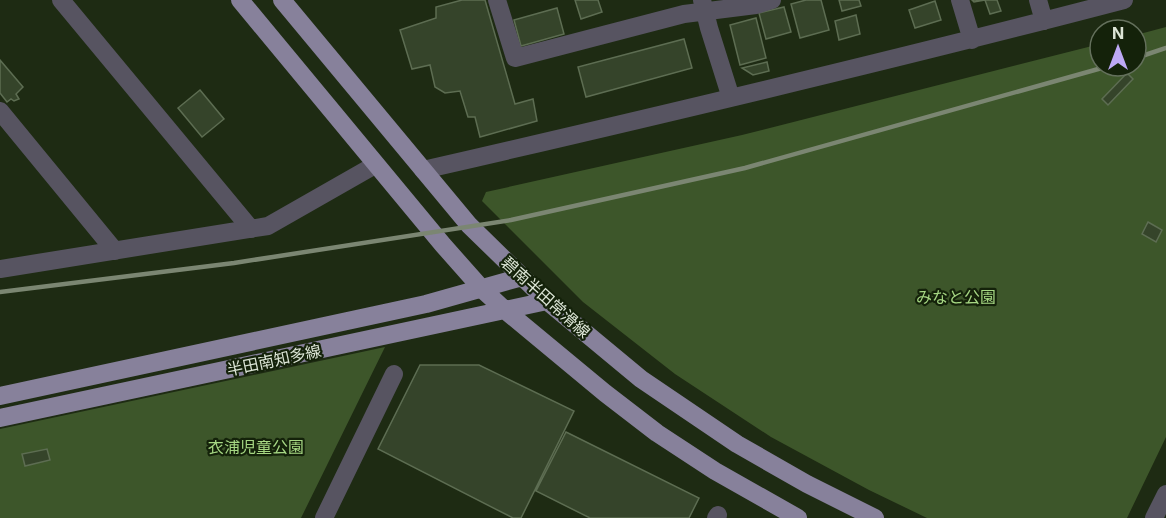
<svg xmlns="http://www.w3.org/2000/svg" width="1166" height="518" font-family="Inter,'Noto Sans JP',sans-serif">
	<rect width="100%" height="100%" fill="#1e2b13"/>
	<!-- green -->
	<path fill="#3d562a" d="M1166 27V437L1127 518H927L869 490 771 437 675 374 583 302 482 201 486 192 742 135 1100 44V66H1136V35Z
		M385 347 301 518H0V429Z"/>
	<!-- building -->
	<path fill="#35442a" stroke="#5d6d52" stroke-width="1.5" d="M462 0H485L515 104 533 99 537 121 480 137 475 117H468L460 91 445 93 435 87 430 65 412 69 400 30 436 18V7Z
		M575 0H598L602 12 581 19Z
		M806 0H821L829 30 800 38 791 4Z
		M839 0H859L861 6 842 11Z
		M972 0H997L1001 11 990 14 985 0 974 2Z
		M935 1 941 20 915 28 909 10Z
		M784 7 791 32 766 39 759 13Z
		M557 8 564 34 521 46 514 20Z
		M856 15 860 34 839 40 835 21Z
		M756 18 766 58 740 65 730 25Z
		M684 39 692 68 586 97 578 67Z
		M0 60 23 87 16 94 19 99 14 101 11 99 7 102 0 93Z
		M767 62 769 71 753 75 742 68Z
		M1127 73 1133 79 1108 105 1102 99Z
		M200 90 224 119 202 137 178 108Z
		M1148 222 1162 230 1156 242 1142 234Z
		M420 365H479L574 411 521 518H513L378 449Z
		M566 432 699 498 689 518H590L536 491Z
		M47 449 50 460 25 466 22 454Z"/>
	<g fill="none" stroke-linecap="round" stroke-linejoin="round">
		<!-- minor -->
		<path stroke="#575461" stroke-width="18" d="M61 0 251 229
			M497 0 515 58 684 14 756 5 772 0
			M702 0 709 28 731 98
			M960 0 972 40
			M1038 0 1044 21
			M0 111 115 251
			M423 170C658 116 891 61 1124 0
			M0 269 268 226 375 165
			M324 518 394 374
			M716 518 718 515
			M1154 518 1166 494"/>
		<!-- major -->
		<path stroke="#87819b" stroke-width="18" d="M240 0 443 245 482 289 506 311 605 393 657 433 715 471 798 518
			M282 0 469 225 547 301 641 379 737 444 807 484 875 518
			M0 396 426 304 522 277
			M0 418 547 301"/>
		<!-- rail -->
		<path stroke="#7b8672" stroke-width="4.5" d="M1136 58 1166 48
			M0 292 234 263 511 220 745 168 1109 66"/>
	</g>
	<g text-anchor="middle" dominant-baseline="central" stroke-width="4.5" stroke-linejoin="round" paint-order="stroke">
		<!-- street labels -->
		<g font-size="16" fill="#dce5d6" stroke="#14220a">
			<text transform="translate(546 297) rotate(42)">碧南半田常滑線</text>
			<text transform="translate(274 360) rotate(-12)">半田南知多線</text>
		</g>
		<!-- park labels -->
		<g font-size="16" fill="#a6d783" stroke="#14220a">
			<text x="956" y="297">みなと公園</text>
			<text x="256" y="447">衣浦児童公園</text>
		</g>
	</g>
	<!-- north arrow -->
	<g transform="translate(1118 48)"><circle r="28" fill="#14220a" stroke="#64705c" stroke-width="1.5"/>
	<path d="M0-4.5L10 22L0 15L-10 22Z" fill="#bda9f5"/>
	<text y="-9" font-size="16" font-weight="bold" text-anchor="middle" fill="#dce5d6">N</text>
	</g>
</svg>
